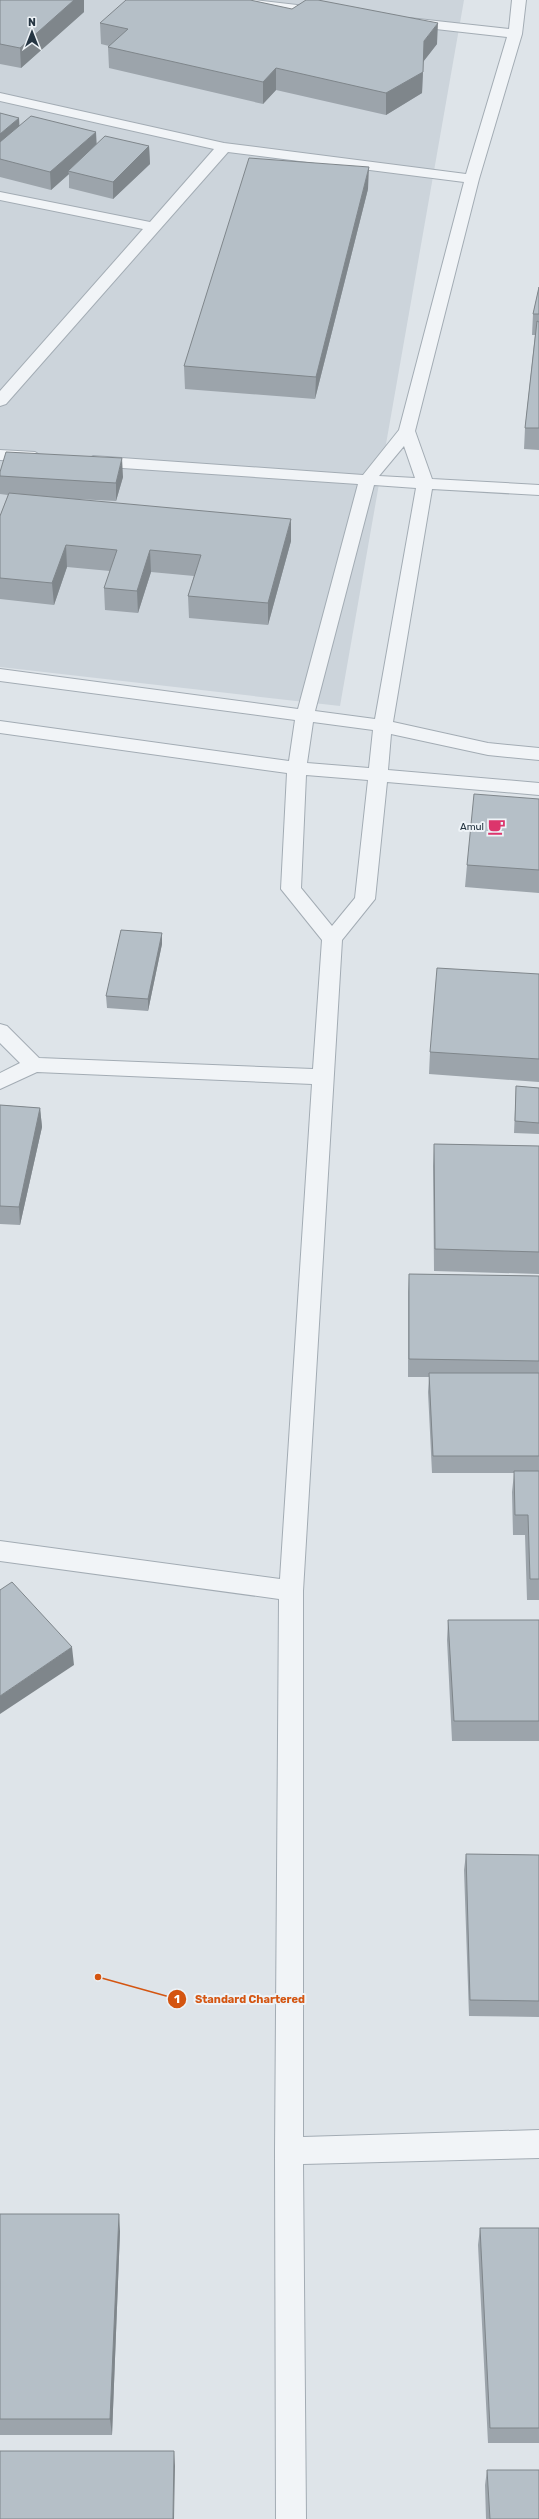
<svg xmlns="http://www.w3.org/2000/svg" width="539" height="2519" font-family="Rubik,sans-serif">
	<rect width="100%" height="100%" fill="#dee4e9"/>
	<!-- built -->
	<path fill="#ccd4db" d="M0 0H464L340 706 0 667Z"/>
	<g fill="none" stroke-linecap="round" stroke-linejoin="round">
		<defs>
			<path id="minor" d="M211 0H253L323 8 330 12 323 16 218 4Z
				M512 0H526L522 34 479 179 415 431 432 479 539 485V495L432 489 393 722 488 743 539 748V760L488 755 391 734 388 770 539 783V795L387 782 375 899 342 940 303 1591V2137L539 2130V2158L303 2164 306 2519H276L275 2151 279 1599 0 1561V1541L280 1579 312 1084 37 1072 0 1089V1073L20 1063 0 1043V1024L7 1026 39 1058 313 1069 322 940 281 889 287 773 0 733V721L289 761 295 720 0 681V669L298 709 358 484 93 466 85 461 93 456 363 475 399 430 464 182 228 152 6 404 0 406V391L143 229 0 200V192L150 222 214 149 0 101V93L224 143 466 174 507 37 409 26 402 22 409 18 509 29ZM404 446 415 478 379 476ZM374 485 416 488 375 719 315 711ZM313 722 373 730 369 768 307 763ZM306 775 368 780 355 898 332 926 301 888Z
				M0 450 35 452 43 457 35 462 0 460Z"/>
		</defs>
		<!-- minor casing -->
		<use href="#minor" stroke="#a3acb4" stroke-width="2"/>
		<!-- minor -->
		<use href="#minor" fill="#f1f4f7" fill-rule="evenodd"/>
	</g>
	<!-- wall -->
	<path fill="#9ca4ab" d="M0 0H84V12L21 68 0 64Z
		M292 9 437 44 423 62 422 93 386 115 276 90 263 104 109 68 108 47 109 46 101 44 100 23Z
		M0 113 20 126 96 144 149 146 150 164 113 199 69 188V174L51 190 0 177Z
		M368 189 315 399 185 389 184 366Z
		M539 287V450L524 449 525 428 535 335H532L533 314Z
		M0 472 123 477 116 501 76 499 291 541 268 625 189 618 188 596 194 576 151 572 138 613 105 610 104 588 110 571 67 567 54 605 0 599V516L8 495 0 494Z
		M539 799V893L465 887 467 865Z
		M162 933V944L148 1011 107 1008 106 996Z
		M539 974V1082L429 1074 430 1052Z
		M516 1086 539 1088V1134L514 1133Z
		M0 1105 40 1108 42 1127 20 1225 0 1224Z
		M434 1144 539 1146V1274L434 1271 433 1166Z
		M409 1274 539 1276V1600H527L525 1535H513L512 1492 514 1473H432L428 1392 429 1377H408V1292Z
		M448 1620H539V1741H452L447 1640Z
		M466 1854 539 1855V2017L469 2016 464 1870Z
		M0 2214 120 2231 112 2435H0Z
		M480 2228H539V2443H488L478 2245Z
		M487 2470 539 2519H486L485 2485Z"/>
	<!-- shaded-wall -->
	<path fill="#7f868b" d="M74 0H84V12L21 68 20 48Z
		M438 23 437 44 423 62 424 41Z
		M276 68V90L263 104V82Z
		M423 72 422 93 386 115V93Z
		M19 118 20 135 0 153V134Z
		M96 132 97 150 68 171 69 174 51 190 50 172Z
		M149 146 150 164 113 199V182Z
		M369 167 368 189 315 399 316 377Z
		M122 458 123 477 116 501V483Z
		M291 519V541L268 625V603Z
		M66 545 67 567 54 605 52 583Z
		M150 550 151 572 138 613 137 591Z
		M162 933V944L148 1011V999Z
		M40 1108 42 1127 20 1225 19 1207Z
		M72 1647 74 1665 0 1714V1696Z
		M119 2214 120 2231 112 2435 110 2419Z
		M174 2451 175 2466 174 2519H173Z"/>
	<!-- building -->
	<path fill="#b5bfc7" stroke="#7f868b" d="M0 0H74L20 48 0 44Z
		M126 0H250L292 9 306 0H318L438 23 424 41 423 72 386 93 276 68 263 82 108 47 128 29 100 23Z
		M0 113 19 118 0 134Z
		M31 116 96 132 50 172 0 159V142Z
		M105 136 149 146 113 182 68 171Z
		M249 158 369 167 316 377 184 366Z
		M539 287V314H533Z
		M537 321 539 322V428H525Z
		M6 452 122 458 116 483 0 476V472Z
		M9 493 291 519 268 603 188 596 201 555 150 550 137 591 104 588 117 550 66 545 52 583 0 578V516Z
		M474 794 539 799V870L467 865Z
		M121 930 162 933 148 999 106 996Z
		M437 968 539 974V1059L430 1052Z
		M516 1086 539 1088V1123L515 1121Z
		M0 1105 40 1108 19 1207 0 1206Z
		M434 1144 539 1146V1252L435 1249Z
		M409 1274 539 1276V1361L409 1359Z
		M429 1373H539V1456H433Z
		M514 1471H539V1579H530L528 1515H515Z
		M12 1582 72 1647 0 1696V1590Z
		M448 1620H539V1721H454Z
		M466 1854 539 1855V2001L470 2000Z
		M0 2214H119L110 2419H0Z
		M480 2228H539V2428H490Z
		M0 2451H174L173 2519H0Z
		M487 2470H539V2519H490Z"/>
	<!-- icons -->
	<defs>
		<symbol id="cafe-bare" viewBox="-9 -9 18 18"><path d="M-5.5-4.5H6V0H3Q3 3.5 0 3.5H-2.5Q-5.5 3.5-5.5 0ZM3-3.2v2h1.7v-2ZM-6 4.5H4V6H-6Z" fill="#dc356c" stroke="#eef3f7" stroke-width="2.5" paint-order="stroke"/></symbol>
	</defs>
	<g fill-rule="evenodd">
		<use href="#cafe-bare" x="484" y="814" width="25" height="25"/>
	</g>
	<g text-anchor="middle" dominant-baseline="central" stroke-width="4" stroke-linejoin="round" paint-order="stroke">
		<!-- poi labels -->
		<g font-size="10" fill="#253542" stroke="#eef3f7" text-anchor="end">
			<text x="484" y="827">Amul</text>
		</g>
	</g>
	<!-- callouts -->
	<path fill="none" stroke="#d45511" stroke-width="1.5" d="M98 1977L177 1999"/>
	<g fill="#d45511" stroke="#eef3f7" stroke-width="1.5">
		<circle cx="98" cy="1977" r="4"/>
		<circle cx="177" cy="1999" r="10"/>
	</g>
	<g font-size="12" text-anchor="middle" font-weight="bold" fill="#fff">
		<text x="177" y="2003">1</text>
	</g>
	<g font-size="11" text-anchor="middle" font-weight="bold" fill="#d45511" stroke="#eef3f7" stroke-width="4" stroke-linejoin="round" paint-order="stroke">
		<text x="250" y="2003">Standard Chartered</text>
	</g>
	<!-- north arrow -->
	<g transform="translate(32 32)" stroke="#eef3f7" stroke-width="3" paint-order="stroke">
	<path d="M0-3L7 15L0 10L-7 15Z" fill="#253542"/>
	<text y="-6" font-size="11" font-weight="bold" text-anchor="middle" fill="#253542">N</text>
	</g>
</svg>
